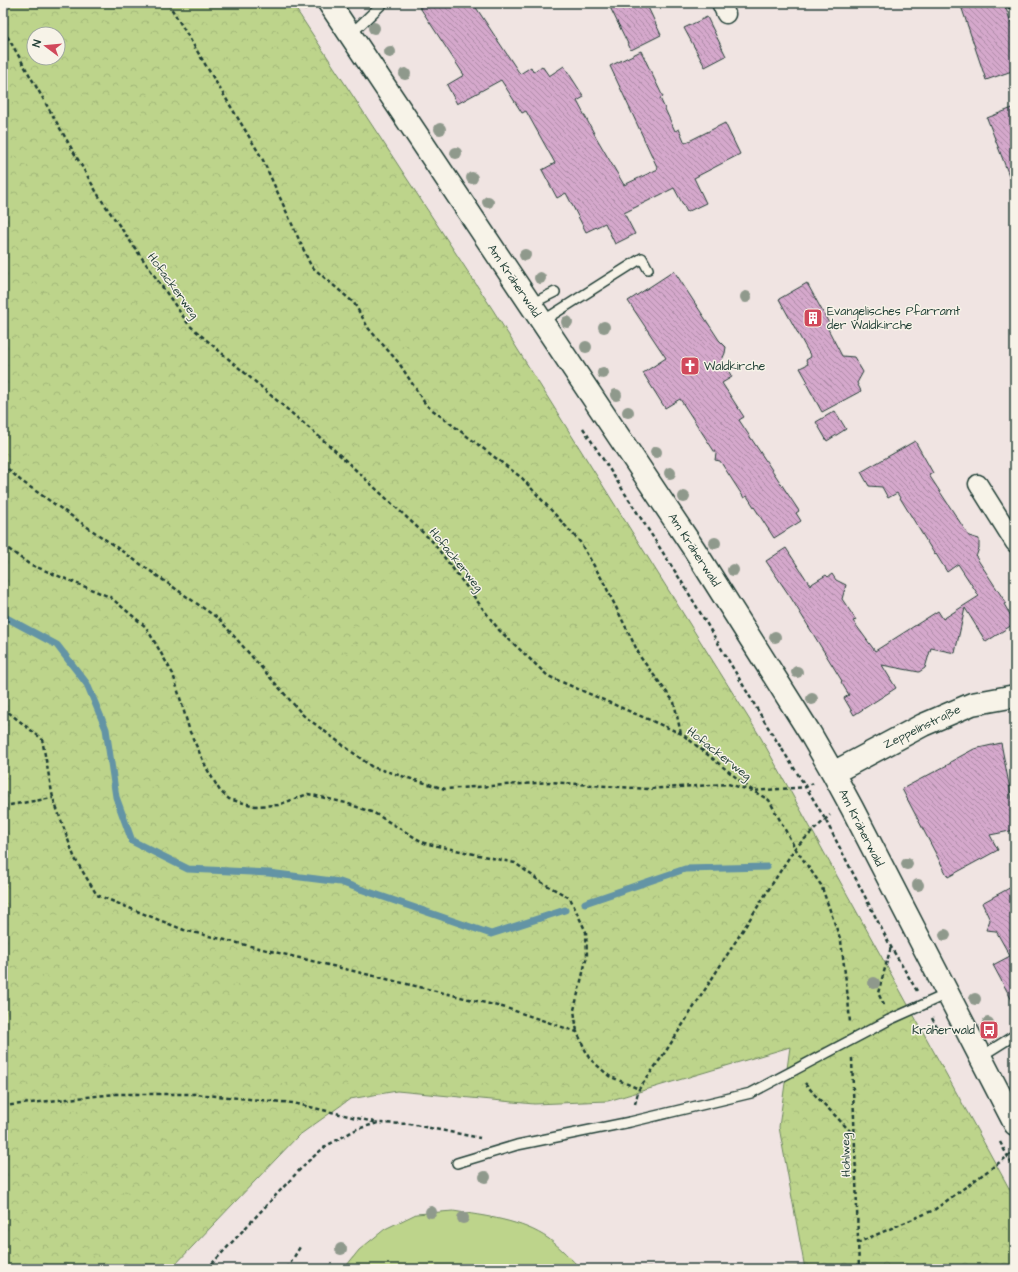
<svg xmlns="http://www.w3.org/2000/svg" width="1018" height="1272" font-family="'Architects Daughter',sans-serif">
	<defs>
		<pattern id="forest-crowns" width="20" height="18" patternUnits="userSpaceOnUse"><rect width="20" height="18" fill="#bdd48b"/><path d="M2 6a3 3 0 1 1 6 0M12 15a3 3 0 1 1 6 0" fill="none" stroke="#a2b779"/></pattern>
		<pattern id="building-back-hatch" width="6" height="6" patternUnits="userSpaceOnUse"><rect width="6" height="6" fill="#d5a8cc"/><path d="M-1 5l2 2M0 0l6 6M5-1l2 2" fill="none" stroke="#ac8aa6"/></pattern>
	</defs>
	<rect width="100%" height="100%" fill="#f0e4e2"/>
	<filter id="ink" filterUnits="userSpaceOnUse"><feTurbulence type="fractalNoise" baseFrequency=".025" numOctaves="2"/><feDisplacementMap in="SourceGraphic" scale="8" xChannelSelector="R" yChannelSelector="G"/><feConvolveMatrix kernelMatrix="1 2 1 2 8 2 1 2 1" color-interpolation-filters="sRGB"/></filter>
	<g filter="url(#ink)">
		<!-- forest -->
		<path fill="url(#forest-crowns)" stroke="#6e8860" fill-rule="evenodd" d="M3 3H292L493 310 761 738 1015 1199V1269H805L779 1127 790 1047 608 1101 534 1104 397 1091 350 1099 298 1136 171 1269H3ZM34 34H58V58H34Z"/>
		<!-- pitch -->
		<path fill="#bdd48b" stroke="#6e8860" d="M453 1211C485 1216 522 1220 549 1239 561 1248 571 1259 581 1269H295V1266L347 1265 359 1250 385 1229 416 1214Z
			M805 1266V1269H622V1268Z"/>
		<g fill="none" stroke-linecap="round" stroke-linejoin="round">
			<!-- stream -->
			<path stroke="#6394a5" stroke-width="7" d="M3 616 57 645 87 684 106 729 116 797 132 841 188 869 269 873 340 882 491 934 565 910
				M585 903 685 869 767 867"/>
		</g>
		<!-- building -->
		<path fill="url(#building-back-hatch)" stroke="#1f3d34" d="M417 3H473L520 74 531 67 533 72 542 66 549 76 564 66 584 97 577 101 596 137 624 185 658 169 610 66 641 51 663 97 660 98 675 131 679 129 685 143 725 123 740 154 694 178 706 203 687 212 674 188 624 213 635 234 615 244 605 223 586 232 566 193 557 198 542 170 555 163 526 111 522 113 501 80 457 104 447 85 464 75Z
			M608 3H646L661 35 631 50Z
			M960 3H1004L1015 34V70L986 80Z
			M707 17 726 56 705 67 684 28Z
			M1015 107V186H1013L987 118Z
			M674 271 719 340 726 347 725 353 722 360 732 377 722 383 744 417 739 420 799 511 796 513 801 521 774 538 747 496 744 498 720 461 715 460 716 454 680 399 665 408 643 373 666 358 628 301Z
			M807 283 831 327 828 329 842 356 854 357 863 372 857 383 861 391 822 412 806 383 808 382 800 368 808 364 806 360 811 357 779 299Z
			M835 411 846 429 827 441 816 422Z
			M915 441 933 473 929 475 969 536 979 539V548L976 557 1006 603 1004 604 1015 623 986 642 965 608 955 653 931 648 925 668 919 672 882 665 896 688 854 715 844 698 849 695 841 682 842 681 791 598 766 561 786 548 810 585 826 575 828 577 832 574 836 580 846 585 842 599 856 620 853 621 875 651 938 611 943 619 979 596 958 564 947 572 936 554 935 555 897 493 888 498 882 487 869 486 861 472Z
			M1001 743 1015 815V830L990 835 998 850 948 877 902 789 951 763 950 762 974 749Z
			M1015 885V1006L993 965 1010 956 996 931 986 930 990 920 982 903Z"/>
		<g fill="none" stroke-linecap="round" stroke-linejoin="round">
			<defs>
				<path id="lane" d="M350 35 383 3
					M531 304 555 292
					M541 322 642 258 648 269
					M980 1057 1015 1035
					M457 1163 517 1145 630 1122 751 1093 889 1020 947 994"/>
				<path id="street" d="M721 3 726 14
					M978 484 1015 543"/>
				<path id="secondary" d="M329 3 694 549 810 733 833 773 852 808 1015 1124
					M833 773 923 725 972 704 1015 696"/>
			</defs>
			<!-- lane casing -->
			<use href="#lane" stroke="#1f3d34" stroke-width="12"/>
			<!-- street casing -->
			<use href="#street" stroke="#1f3d34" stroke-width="21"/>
			<!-- secondary casing -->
			<use href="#secondary" stroke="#1f3d34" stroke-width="25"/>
			<!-- path -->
			<path stroke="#1f3d34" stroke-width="2.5" stroke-dasharray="4 3" stroke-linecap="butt" d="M168 3 262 158 311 266 354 303 369 329 399 363 426 405 522 478 580 542 603 581 641 658 674 702 681 734
				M301 3 306 10
				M1008 8 1015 6
				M3 23 6 34 100 198 189 325 330 446 432 541 499 630 548 676 682 734 753 791 769 800 795 848 821 885 841 941 848 998 850 1023
				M583 428 685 587 766 724 806 787 825 819 891 947 917 991
				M3 464 20 480 219 619 303 715 372 767 445 789 551 782 648 789 728 784 753 791 806 787 813 783
				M3 545 29 564 110 597 146 627 173 674 190 732 207 769 220 791 229 799 255 806 278 805 308 794 346 803 374 813 424 843 515 863 541 882 570 898 586 932 587 956 574 1010 577 1032
				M3 708 42 739 53 798 75 859 97 895 184 930 506 1008 577 1032 589 1058 609 1076 639 1089
				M3 806 53 798
				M884 1005 878 993 891 947
				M932 1018 937 1028
				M852 1058 859 1269
				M805 1083 815 1095 855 1136
				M635 1104 639 1089 666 1051 795 848 830 815
				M3 1106 115 1094H195L293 1103 378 1123
				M1000 1142 1015 1170
				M857 1243 934 1210 1015 1151
				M207 1269 306 1163 326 1146 357 1129 378 1123 410 1124 480 1138
				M287 1269 300 1247"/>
			<!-- lane -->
			<use href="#lane" stroke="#f7f3e8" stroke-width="9"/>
			<!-- street -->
			<use href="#street" stroke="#f7f3e8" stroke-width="18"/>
			<!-- secondary -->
			<use href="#secondary" stroke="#f7f3e8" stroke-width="22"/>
		</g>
		<!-- trees -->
		<g fill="#8f998c">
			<circle cx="374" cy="28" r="6"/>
			<circle cx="390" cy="52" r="6"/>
			<circle cx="405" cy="74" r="6"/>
			<circle cx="440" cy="129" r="6"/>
			<circle cx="456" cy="153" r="6"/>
			<circle cx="472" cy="178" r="6"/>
			<circle cx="488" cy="202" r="6"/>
			<circle cx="525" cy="255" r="6"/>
			<circle cx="540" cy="278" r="6"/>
			<circle cx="746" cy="297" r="6"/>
			<circle cx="567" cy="322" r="6"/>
			<circle cx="604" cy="327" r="6"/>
			<circle cx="586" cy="347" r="6"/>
			<circle cx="603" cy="373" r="6"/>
			<circle cx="616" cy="395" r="6"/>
			<circle cx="628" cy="412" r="6"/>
			<circle cx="656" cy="452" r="6"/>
			<circle cx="670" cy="473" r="6"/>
			<circle cx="684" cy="497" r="6"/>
			<circle cx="715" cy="543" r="6"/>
			<circle cx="733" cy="570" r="6"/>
			<circle cx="775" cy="637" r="6"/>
			<circle cx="797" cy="672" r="6"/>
			<circle cx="812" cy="699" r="6"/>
			<circle cx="907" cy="864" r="6"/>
			<circle cx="918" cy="885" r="6"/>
			<circle cx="945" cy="935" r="6"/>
			<circle cx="874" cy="983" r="6"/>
			<circle cx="975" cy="999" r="6"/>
			<circle cx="988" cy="1023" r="6"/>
			<circle cx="485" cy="1177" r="6"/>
			<circle cx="431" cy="1212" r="6"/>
			<circle cx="463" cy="1218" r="6"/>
			<circle cx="341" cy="1249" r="6"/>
		</g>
	</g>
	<!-- icons -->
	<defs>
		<symbol id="building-square" viewBox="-11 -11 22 22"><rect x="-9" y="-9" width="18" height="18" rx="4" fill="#d1495b" stroke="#f7f3e8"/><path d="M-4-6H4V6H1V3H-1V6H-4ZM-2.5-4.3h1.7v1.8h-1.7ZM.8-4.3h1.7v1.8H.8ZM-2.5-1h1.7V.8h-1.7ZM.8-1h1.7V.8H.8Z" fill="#fff"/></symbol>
		<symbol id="church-square" viewBox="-11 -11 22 22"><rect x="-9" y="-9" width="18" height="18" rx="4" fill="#d1495b" stroke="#f7f3e8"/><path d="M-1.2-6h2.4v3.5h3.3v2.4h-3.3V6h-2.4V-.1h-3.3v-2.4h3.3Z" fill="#fff"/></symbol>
		<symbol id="bus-square" viewBox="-11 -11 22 22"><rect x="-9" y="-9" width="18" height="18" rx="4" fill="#d1495b" stroke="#f7f3e8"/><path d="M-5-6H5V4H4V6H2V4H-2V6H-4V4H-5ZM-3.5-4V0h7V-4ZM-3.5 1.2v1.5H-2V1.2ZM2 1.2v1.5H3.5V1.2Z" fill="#fff"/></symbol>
	</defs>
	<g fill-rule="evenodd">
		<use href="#building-square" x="802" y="307" width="22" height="22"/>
		<use href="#church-square" x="679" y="355" width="22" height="22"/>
		<use href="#bus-square" x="978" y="1019" width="22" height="22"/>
	</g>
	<g text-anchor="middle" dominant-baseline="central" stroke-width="3" stroke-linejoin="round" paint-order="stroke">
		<!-- street labels -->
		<g font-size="12" fill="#1f3d34" stroke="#f7f3e8">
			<text transform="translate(514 281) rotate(56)">Am Kräherwald</text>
			<text transform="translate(173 286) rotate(54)">Hofackerweg</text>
			<text transform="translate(694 550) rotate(57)">Am Kräherwald</text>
			<text transform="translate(456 560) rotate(51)">Hofackerweg</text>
			<text transform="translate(922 727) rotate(-26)">Zeppelinstraße</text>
			<text transform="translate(719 754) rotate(38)">Hofackerweg</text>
			<text transform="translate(861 828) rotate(63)">Am Kräherwald</text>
			<text transform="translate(846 1155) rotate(-91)">Hohlweg</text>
		</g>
		<!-- poi labels -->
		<g font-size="12" fill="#1f3d34" stroke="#f7f3e8" text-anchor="start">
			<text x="827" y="311">Evangelisches Pfarramt<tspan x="827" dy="14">der Waldkirche</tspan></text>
			<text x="704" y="366">Waldkirche</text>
			<text x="975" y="1030" text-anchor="end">Kräherwald</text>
		</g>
	</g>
	<!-- margin -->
	<rect width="1018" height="1272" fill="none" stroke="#f7f3e8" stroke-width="16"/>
	<rect x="8" y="8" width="1002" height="1256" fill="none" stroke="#1f3d34" stroke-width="1.5" filter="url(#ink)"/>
	<!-- north arrow -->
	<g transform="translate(46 46) rotate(286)"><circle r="19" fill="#f7f3e8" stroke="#a1aaa0"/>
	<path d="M0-3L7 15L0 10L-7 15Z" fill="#d1495b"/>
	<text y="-6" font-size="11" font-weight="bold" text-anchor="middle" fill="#1f3d34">N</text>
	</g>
</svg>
